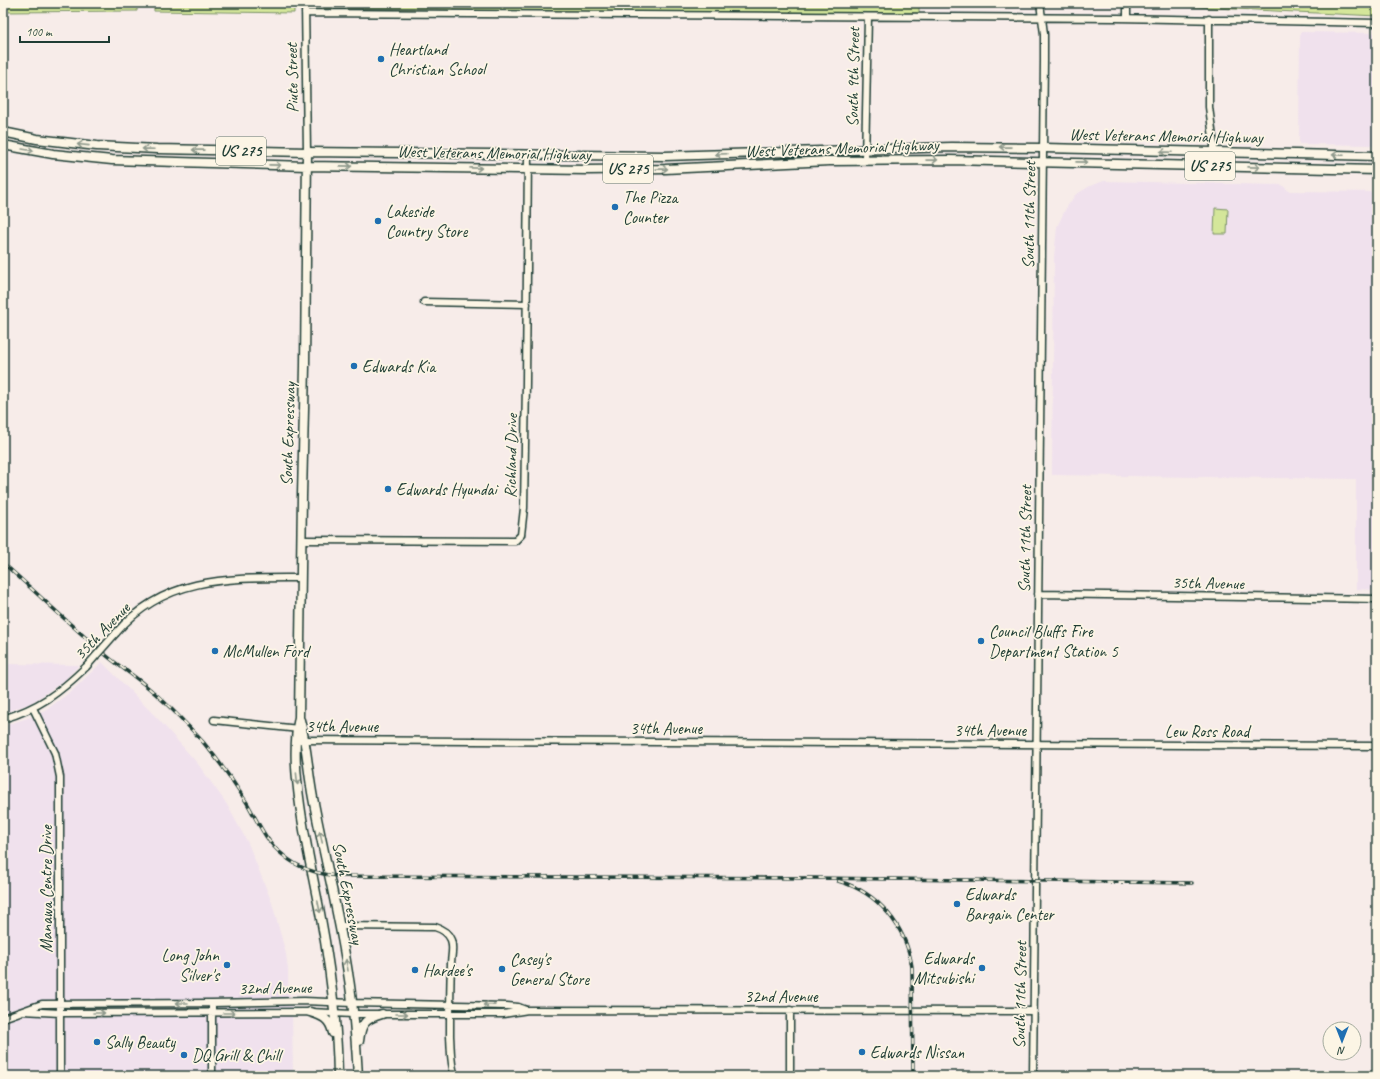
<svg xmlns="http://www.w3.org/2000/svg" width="1380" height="1079" font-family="Caveat,sans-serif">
	<rect width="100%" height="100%" fill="#f7ece9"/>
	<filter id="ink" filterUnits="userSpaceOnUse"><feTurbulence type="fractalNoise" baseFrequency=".025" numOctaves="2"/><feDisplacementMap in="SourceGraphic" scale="8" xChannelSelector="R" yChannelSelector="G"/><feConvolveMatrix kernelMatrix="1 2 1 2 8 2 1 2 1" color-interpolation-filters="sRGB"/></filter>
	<g filter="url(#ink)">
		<!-- built -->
		<path fill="#f0e1ed" d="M1300 32 1377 33V145L1299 144Z
			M1104 181 1282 185 1289 191 1377 192V590L1356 589V479L1052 475 1054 257 1057 227 1065 210 1075 195 1090 186Z
			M102 662 160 721 198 764 226 803 248 843 272 903 286 954 288 970V984L292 1012 293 1076H3V726L37 715 50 707 73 690Z
			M3 664 79 665 64 681 31 703 3 713Z"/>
		<!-- green -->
		<path fill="#d4e69a" stroke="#7a9267" d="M3 3H137V11L3 12Z
			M154 3H919V13L495 11 435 9 294 8V13L154 11Z
			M1175 3H1377V16L1174 6Z
			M1215 208 1228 209 1227 234H1214Z"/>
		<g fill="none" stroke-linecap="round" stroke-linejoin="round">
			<defs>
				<path id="minor" d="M305 3 307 152
					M1127 3V18
					M305 13 1117 18 1377 23
					M1209 19V107L1214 145V166
					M865 161 868 17
					M424 302 527 304
					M301 540 515 541 521 535 524 508 526 382 528 155
					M1038 594 1377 599
					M116 633C165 575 232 578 301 578
					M33 708 55 753 60 777V1076
					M3 719C39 708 59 693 86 667
					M214 720 299 729
					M300 740 1377 746
					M340 926 435 927C442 929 448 932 451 940 454 948 451 956 451 964 450 988 450 1012 450 1036 451 1050 450 1063 455 1076
					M790 1010V1076
					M23 1011 60 1013 310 1012 353 1014H503L528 1010 1034 1011
					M3 1018 42 1004 212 1003 304 1001 352 1003 507 1006 518 1007 526 1010
					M212 1076V1003
					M1033 1076 1044 60V34L1040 3"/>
				<path id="major" d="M3 132 37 139 97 146 157 149 307 152 665 156 951 147 1044 148 1377 156
					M3 145 53 154 112 160 307 166 587 170 665 169 829 161 950 160 1377 170
					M307 152 305 366 302 496 299 717C293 746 296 776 300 805 305 841 313 877 320 913 330 966 337 1021 338 1076
					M300 720C307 746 308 772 313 798 324 856 339 914 348 973 354 1007 356 1042 358 1076
					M310 1012C323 1016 330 1019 333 1033
					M359 1041C361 1023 365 1019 382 1014"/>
			</defs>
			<!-- minor casing -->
			<use href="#minor" stroke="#1f3d34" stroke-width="9"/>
			<!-- major casing -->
			<use href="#major" stroke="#1f3d34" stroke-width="11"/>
			<!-- minor -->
			<use href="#minor" stroke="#fcf5e5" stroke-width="6"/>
			<!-- major -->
			<use href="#major" stroke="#fcf5e5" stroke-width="8"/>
			<defs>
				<path id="rail" d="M3 563C38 594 71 626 107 656 119 666 133 675 145 685 166 702 185 722 203 742 219 761 234 782 247 803 258 822 266 842 283 855 299 869 320 875 341 876L814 878 1192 883
					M838 881C878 892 906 926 912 967L913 1076"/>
			</defs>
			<!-- rail casing -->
			<use href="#rail" stroke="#1f3d34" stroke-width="3.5"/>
			<!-- rail -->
			<use href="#rail" stroke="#fcf5e5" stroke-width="2" stroke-dasharray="6" stroke-linecap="butt"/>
			<defs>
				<path id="minor-bridge" d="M86 667 116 633"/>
			</defs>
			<!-- minor-bridge casing -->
			<use href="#minor-bridge" stroke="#1f3d34" stroke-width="9" stroke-linecap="butt"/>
			<!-- minor-bridge -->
			<use href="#minor-bridge" stroke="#fcf5e5" stroke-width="6"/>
		</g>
		<!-- one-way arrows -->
		<defs><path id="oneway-shaft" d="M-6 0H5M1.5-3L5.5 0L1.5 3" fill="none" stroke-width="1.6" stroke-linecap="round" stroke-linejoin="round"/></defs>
		<g stroke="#8e998c">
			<use href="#oneway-shaft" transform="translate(83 145) rotate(-174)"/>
			<use href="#oneway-shaft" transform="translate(1005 147) rotate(-179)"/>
			<use href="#oneway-shaft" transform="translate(148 149) rotate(-178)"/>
			<use href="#oneway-shaft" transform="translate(28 150) rotate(9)"/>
			<use href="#oneway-shaft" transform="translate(198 150) rotate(-179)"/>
			<use href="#oneway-shaft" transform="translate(1166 152) rotate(-178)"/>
			<use href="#oneway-shaft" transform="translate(721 154) rotate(178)"/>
			<use href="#oneway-shaft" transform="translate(1338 155) rotate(-178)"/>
			<use href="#oneway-shaft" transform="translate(932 160) rotate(-1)"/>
			<use href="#oneway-shaft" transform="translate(1082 162) rotate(1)"/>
			<use href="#oneway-shaft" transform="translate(275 165) rotate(1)"/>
			<use href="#oneway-shaft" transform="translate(346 166) rotate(1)"/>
			<use href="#oneway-shaft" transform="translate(1254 167) rotate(1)"/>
			<use href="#oneway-shaft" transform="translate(476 168) rotate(1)"/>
			<use href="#oneway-shaft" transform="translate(662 169) rotate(-1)"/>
			<use href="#oneway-shaft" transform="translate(297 779) rotate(84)"/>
			<use href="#oneway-shaft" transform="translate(321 837) rotate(-102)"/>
			<use href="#oneway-shaft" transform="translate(319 907) rotate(78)"/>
			<use href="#oneway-shaft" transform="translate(347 965) rotate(-100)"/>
			<use href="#oneway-shaft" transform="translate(182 1003) rotate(180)"/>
			<use href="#oneway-shaft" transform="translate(489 1005) rotate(-179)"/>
			<use href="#oneway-shaft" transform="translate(99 1013)"/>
			<use href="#oneway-shaft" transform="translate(229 1013)"/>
			<use href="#oneway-shaft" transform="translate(402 1014)"/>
		</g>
	</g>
	<!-- markers -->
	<g fill="#1f6fb2" stroke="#fcf5e5" stroke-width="1.5">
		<circle cx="381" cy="59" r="4"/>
		<circle cx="615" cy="207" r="4"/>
		<circle cx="378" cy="221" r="4"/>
		<circle cx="354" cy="366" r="4"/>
		<circle cx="388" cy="489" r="4"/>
		<circle cx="981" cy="641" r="4"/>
		<circle cx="215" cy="651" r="4"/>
		<circle cx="957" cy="904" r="4"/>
		<circle cx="227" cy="965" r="4"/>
		<circle cx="982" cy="968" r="4"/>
		<circle cx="502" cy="969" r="4"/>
		<circle cx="415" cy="970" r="4"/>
		<circle cx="97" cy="1042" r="4"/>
		<circle cx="862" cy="1052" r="4"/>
		<circle cx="184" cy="1055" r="4"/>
	</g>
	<g text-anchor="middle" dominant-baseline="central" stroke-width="3.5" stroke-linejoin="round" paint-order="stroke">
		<!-- shield labels -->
		<g fill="#fcf5e5" stroke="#617469" stroke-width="1">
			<rect x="216" y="137" width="50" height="28" rx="3"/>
			<rect x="1185" y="152" width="50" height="28" rx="3"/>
			<rect x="603" y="155" width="50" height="28" rx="3"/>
		</g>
		<g font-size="16" font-weight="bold" fill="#1f3d34">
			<text x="241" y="151">US 275</text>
			<text x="1210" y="166">US 275</text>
			<text x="628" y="169">US 275</text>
		</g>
		<!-- poi labels -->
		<g font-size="17" fill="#1f3d34" stroke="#fcf5e5" text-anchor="start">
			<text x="389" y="49">Heartland<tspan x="389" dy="20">Christian School</tspan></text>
			<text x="623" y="197">The Pizza<tspan x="623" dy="20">Counter</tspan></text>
			<text x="386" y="211">Lakeside<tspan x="386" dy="20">Country Store</tspan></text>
			<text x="362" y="366">Edwards Kia</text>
			<text x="396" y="489">Edwards Hyundai</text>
			<text x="989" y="631">Council Bluffs Fire<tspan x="989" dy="20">Department Station 5</tspan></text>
			<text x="223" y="651">McMullen Ford</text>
			<text x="965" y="894">Edwards<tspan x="965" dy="20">Bargain Center</tspan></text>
			<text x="219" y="955" text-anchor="end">Long John<tspan x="219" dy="20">Silver's</tspan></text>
			<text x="974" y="958" text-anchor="end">Edwards<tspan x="974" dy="20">Mitsubishi</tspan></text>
			<text x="510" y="959">Casey's<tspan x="510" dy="20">General Store</tspan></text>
			<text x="423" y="970">Hardee's</text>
			<text x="105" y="1042">Sally Beauty</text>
			<text x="870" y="1052">Edwards Nissan</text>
			<text x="192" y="1055">DQ Grill &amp; Chill</text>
		</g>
		<!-- street labels -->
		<g font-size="17" fill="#1f3d34" stroke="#fcf5e5">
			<text transform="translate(853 77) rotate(-89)">South 9th Street</text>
			<text transform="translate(292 78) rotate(-91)">Piute Street</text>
			<text transform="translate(1166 136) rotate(1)">West Veterans Memorial Highway</text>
			<text transform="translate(842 148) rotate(-2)">West Veterans Memorial Highway</text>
			<text transform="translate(494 153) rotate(1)">West Veterans Memorial Highway</text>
			<text transform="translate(1029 215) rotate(-89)">South 11th Street</text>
			<text transform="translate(288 434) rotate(-88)">South Expressway</text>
			<text transform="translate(511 456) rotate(-89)">Richland Drive</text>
			<text transform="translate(1025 539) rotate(-89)">South 11th Street</text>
			<text transform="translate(1208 583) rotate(1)">35th Avenue</text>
			<text transform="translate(102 631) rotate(-46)">35th Avenue</text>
			<text x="342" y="726">34th Avenue</text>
			<text x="666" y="728">34th Avenue</text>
			<text x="990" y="730">34th Avenue</text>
			<text x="1207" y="731">Lew Ross Road</text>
			<text transform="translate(46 889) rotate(-90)">Manawa Centre Drive</text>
			<text transform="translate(348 893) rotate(79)">South Expressway</text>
			<text transform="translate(275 988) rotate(-1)">32nd Avenue</text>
			<text transform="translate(1020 995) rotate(-89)">South 11th Street</text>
			<text x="781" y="996">32nd Avenue</text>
		</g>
	</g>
	<!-- margin -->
	<rect width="1380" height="1079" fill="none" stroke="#fcf5e5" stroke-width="16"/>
	<rect x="8" y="8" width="1364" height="1063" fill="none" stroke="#1f3d34" stroke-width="1.5" filter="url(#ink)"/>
	<!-- north arrow -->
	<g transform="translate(1342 1041) rotate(180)"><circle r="19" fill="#fcf5e5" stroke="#a4ab9e"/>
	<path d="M0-3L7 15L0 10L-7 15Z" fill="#1f6fb2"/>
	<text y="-6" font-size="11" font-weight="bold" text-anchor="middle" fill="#1f3d34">N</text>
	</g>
	<!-- scale -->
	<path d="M20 36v6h89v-6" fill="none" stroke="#1f3d34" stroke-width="2"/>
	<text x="26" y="36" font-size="12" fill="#1f3d34" stroke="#fcf5e5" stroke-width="3" paint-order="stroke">100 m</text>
</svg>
